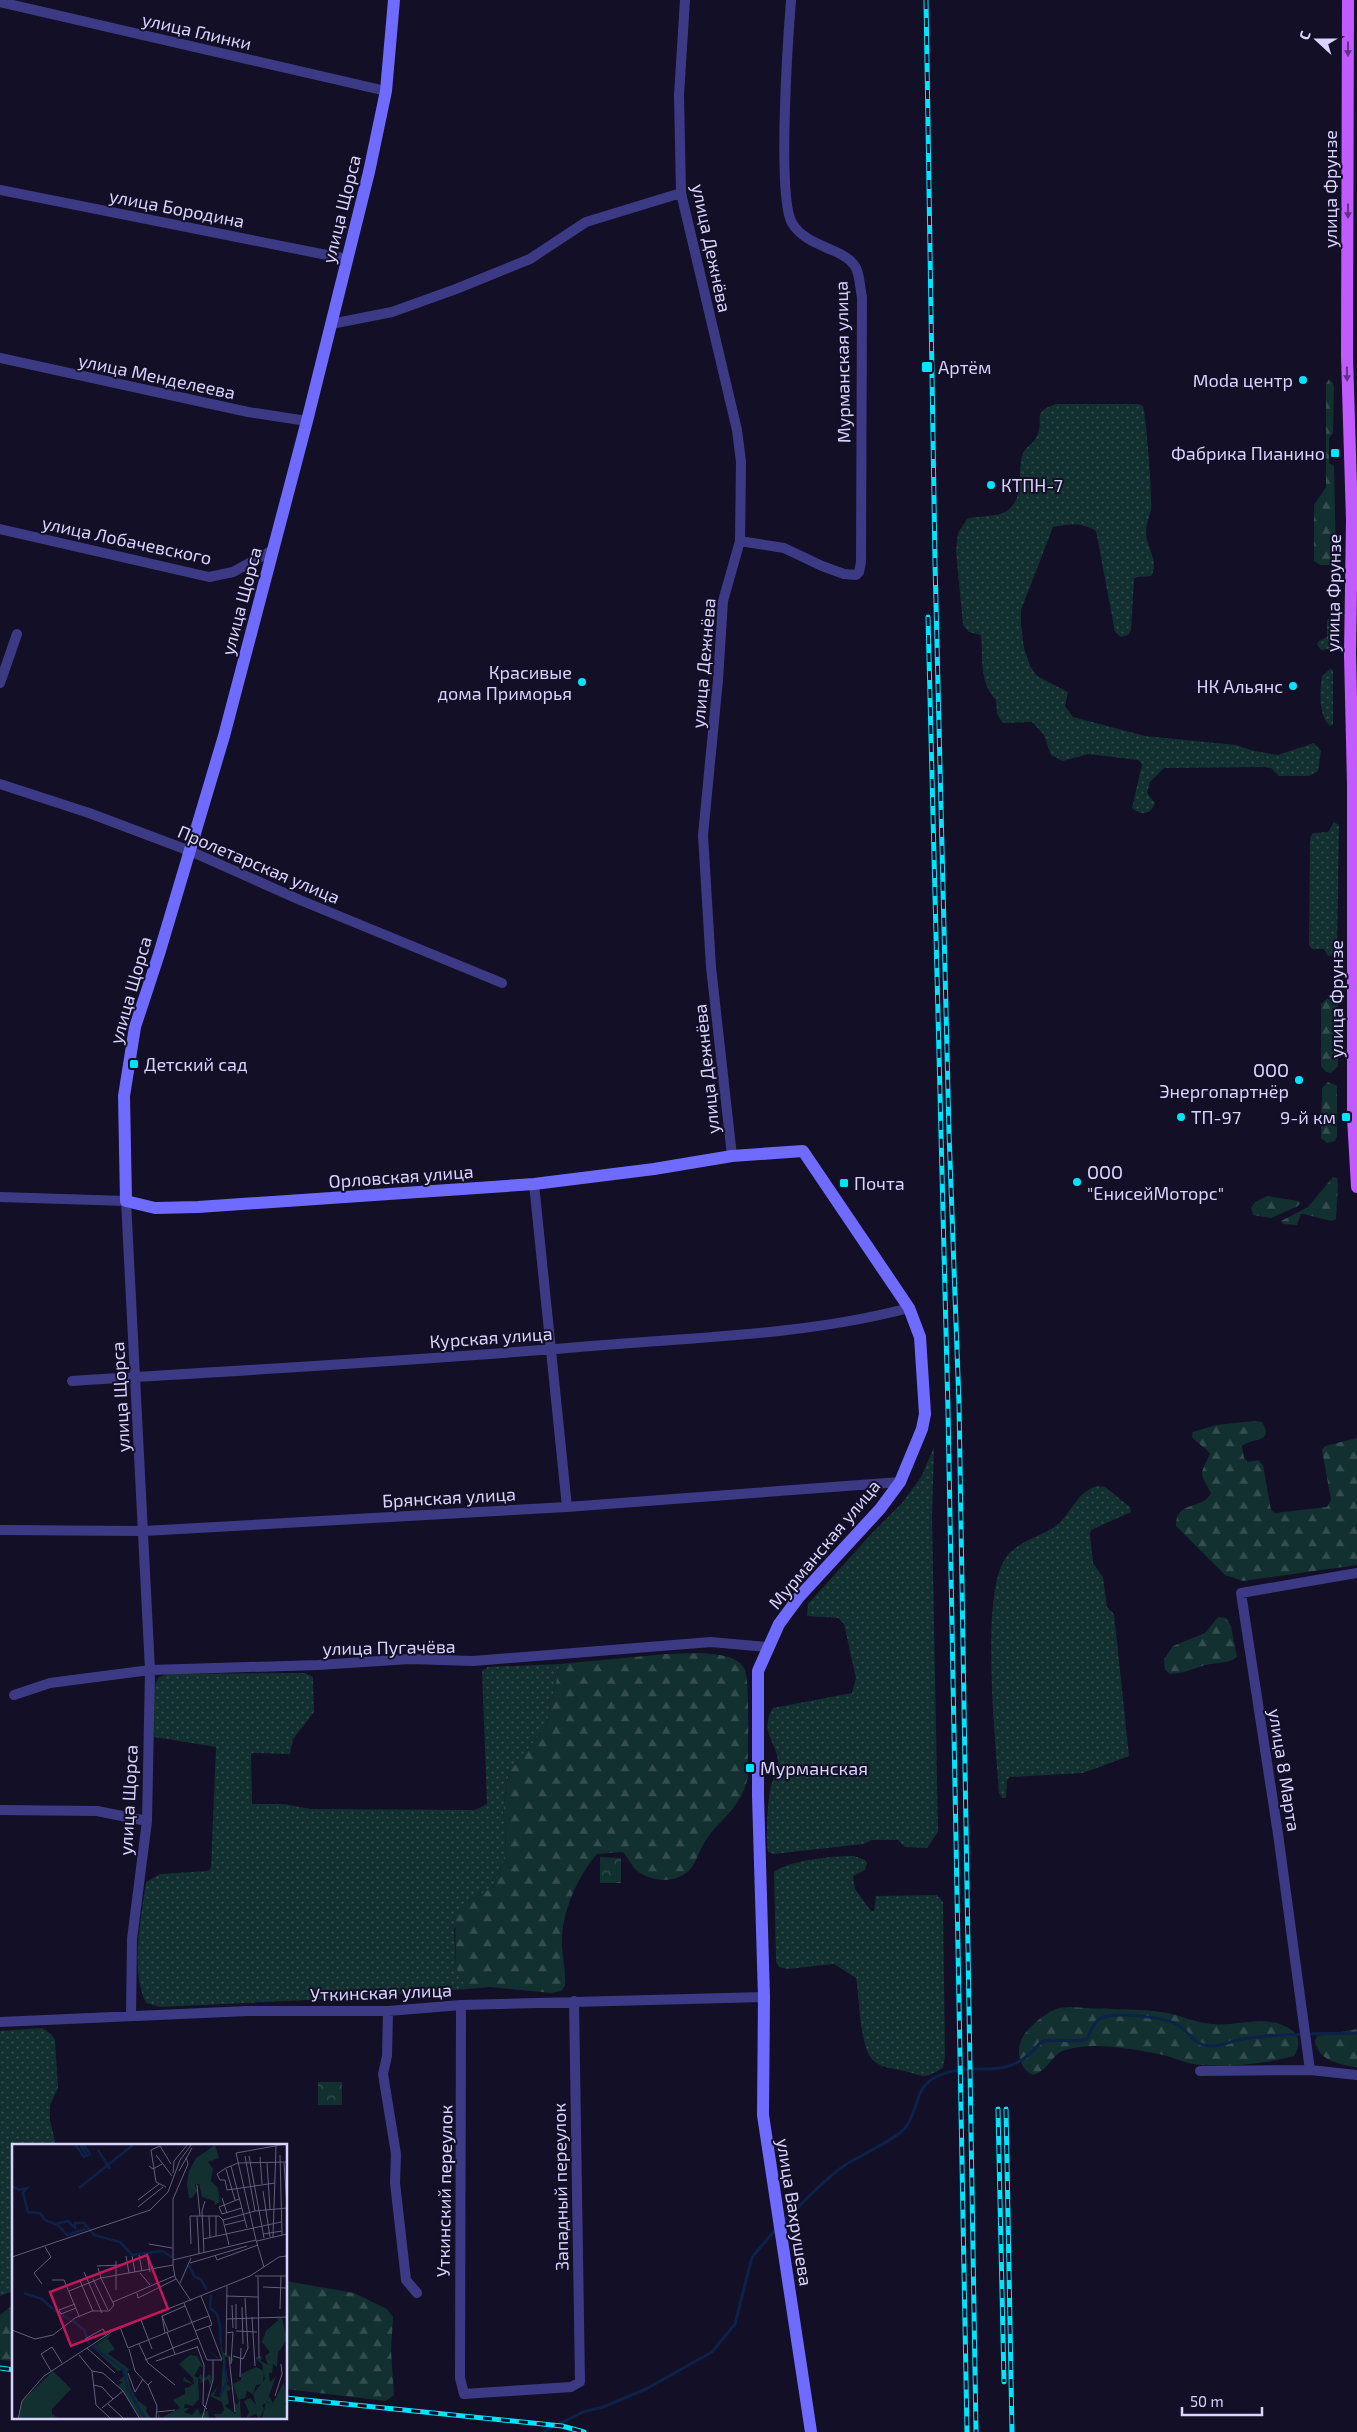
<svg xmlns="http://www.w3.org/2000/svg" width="1357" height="2432" font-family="'Exo 2',sans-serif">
	<defs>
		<pattern id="grass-dots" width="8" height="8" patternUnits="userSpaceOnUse" patternTransform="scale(1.25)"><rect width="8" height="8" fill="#12302f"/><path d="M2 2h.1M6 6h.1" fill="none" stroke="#344d4e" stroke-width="1.8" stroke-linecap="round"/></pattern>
		<pattern id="forest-firs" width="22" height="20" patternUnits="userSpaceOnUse" patternTransform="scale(1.25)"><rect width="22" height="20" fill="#12302f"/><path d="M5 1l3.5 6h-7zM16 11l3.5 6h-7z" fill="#344d4e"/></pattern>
		<pattern id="park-crowns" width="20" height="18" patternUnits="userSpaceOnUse" patternTransform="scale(1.25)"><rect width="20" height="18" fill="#12302f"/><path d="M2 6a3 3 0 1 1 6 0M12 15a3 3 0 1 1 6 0" fill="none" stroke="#344d4e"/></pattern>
	</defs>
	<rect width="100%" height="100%" fill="#130f26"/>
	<!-- grass -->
	<path fill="url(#grass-dots)" d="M1056 404H1138L1143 406C1146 415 1153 502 1151 510 1149 518 1146 524 1146 532 1146 547 1160 563 1151 576L1137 577 1134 579 1131 630 1128 635 1121 637 1115 632 1096 531C1082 522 1069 524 1053 527L1021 610V624L1024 648 1030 666 1037 676 1068 692 1065 706 1073 717 1145 736 1236 745 1254 751 1278 755 1314 743 1321 751 1318 771 1309 776H1279L1271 768 1265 767 1164 768 1150 782 1147 793 1155 803C1151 815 1141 816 1132 808L1142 764 1138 760 1088 754 1063 761 1051 755 1044 735 1032 722 1003 723 997 714 996 700C979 682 983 658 981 635L969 632 963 625 956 551 958 533 967 519C979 515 998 518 1008 510 1025 496 1017 476 1022 456 1024 447 1033 445 1037 436 1045 418 1030 413 1056 404Z
		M1330 617 1338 619V646L1336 648 1321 650 1317 644 1319 641 1327 637V621Z
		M1330 669 1333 670V725L1330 726C1318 715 1320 692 1322 676Z
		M1334 822 1339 825 1337 951 1334 955 1328 956 1324 949H1312L1309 945 1310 838 1313 833 1328 832Z
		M934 1447 932 1516 938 1832 927 1848 905 1847 898 1840H872L863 1844 774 1854 768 1852C766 1837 767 1797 772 1783 773 1778 777 1774 778 1769 781 1743 757 1735 773 1708L852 1693 856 1678 844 1624 838 1618 807 1616 808 1604 873 1532 902 1503 921 1477Z
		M1098 1486 1105 1487 1130 1507 1131 1512 1091 1530 1090 1534 1093 1563 1103 1577 1107 1607 1114 1614 1129 1756 1083 1773 1010 1777 1007 1780 1006 1798H1002L999 1793C996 1746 980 1596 1005 1559 1017 1540 1041 1538 1058 1524 1073 1511 1077 1491 1098 1486Z
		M560 1664 546 1727 511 1770 507 1781 503 1814 506 1826 505 1854 500 1872 493 1887 469 1901 454 1929 456 1968 467 1989 330 1999 160 2007 146 2003C130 1970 141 1918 146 1882L160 1874 208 1871 211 1868 216 1747 154 1737V1686L159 1677 167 1674 305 1673 313 1677 314 1712 293 1739 290 1754 253 1753 251 1755 252 1804H284L310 1809 475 1810 487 1804 482 1671 488 1667Z
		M854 1856 865 1860 867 1863 865 1870 853 1876 855 1889 871 1911H874L876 1896H879L937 1895 943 1902 945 2056 943 2068C922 2080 925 2076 904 2071 895 2069 883 2068 875 2062 859 2051 860 1998 856 1978L834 1964 787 1969 779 1967 776 1962 774 1872C790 1860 833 1856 854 1856Z
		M42 2028 51 2034 55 2040 58 2088 50 2105V2120L56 2146H14V2291L0 2296V2031Z"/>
	<!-- forest -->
	<path fill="url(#forest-firs)" d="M1329 379 1333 383 1334 387 1333 433 1329 438V463L1334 466 1336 562 1332 565H1320L1314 561V505L1326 487V384Z
		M1329 997 1338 1002V1066L1331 1073 1326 1072 1321 1066V1004Z
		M1328 1082 1337 1086V1136L1335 1141 1327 1143 1321 1138 1322 1088Z
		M1333 1177 1337 1178 1338 1184 1336 1219 1331 1221 1304 1214H1301L1297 1225 1283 1224 1281 1221 1308 1207Z
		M1267 1196 1298 1201 1300 1203 1298 1206 1271 1218 1253 1215 1251 1208 1255 1202Z
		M1254 1421 1262 1422C1275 1444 1252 1437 1242 1446L1244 1458 1248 1462 1258 1460 1263 1465 1271 1510 1275 1513 1327 1507 1331 1500 1322 1450 1325 1446 1357 1438V1565L1243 1581 1225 1575 1176 1526C1176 1499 1202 1511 1211 1493 1200 1473 1199 1476 1210 1454 1205 1446 1197 1444 1192 1437L1193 1432 1216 1425Z
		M1218 1617 1226 1618 1231 1626 1237 1657C1227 1665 1213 1662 1202 1666 1191 1670 1183 1673 1170 1674L1165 1670 1164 1659 1173 1646 1205 1633Z
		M698 1653C712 1654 736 1654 744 1668 751 1679 747 1758 748 1776 743 1803 727 1814 711 1833 702 1843 699 1856 692 1867 680 1883 656 1883 640 1873 633 1869 628 1858 623 1852L597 1854C577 1877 560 1916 562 1947 563 1960 566 1973 565 1986L561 1991 552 1993 490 1987 467 1989 456 1968 455 1916 469 1901 493 1887 500 1872 505 1854 506 1826 503 1814 507 1782 511 1770 546 1727 560 1664 666 1654Z
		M1073 2007C1103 2010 1133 2008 1162 2012 1179 2015 1194 2022 1211 2024 1239 2027 1267 2012 1293 2031 1301 2038 1299 2048 1294 2056 1264 2064 1231 2067 1200 2065 1186 2064 1173 2057 1159 2054 1132 2049 1093 2041 1065 2050 1051 2055 1048 2071 1033 2075 1018 2069 1015 2047 1024 2035 1030 2026 1044 2014 1054 2010 1060 2007 1067 2007 1073 2007Z
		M1357 2029V2068C1339 2063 1319 2062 1315 2041L1317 2036Z
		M286 2281 354 2293 387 2309 393 2317 391 2350 394 2395 386 2401 286 2389Z
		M14 2304V2361L0 2360V2315Z"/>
	<!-- park -->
	<path fill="url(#park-crowns)" d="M600 1857 621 1858V1883H600Z
		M318 2082H342V2105H318Z"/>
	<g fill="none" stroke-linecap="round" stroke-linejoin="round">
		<!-- stream -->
		<path stroke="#0c2248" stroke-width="3" d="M783 2222C803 2203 822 2181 845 2165 860 2156 898 2138 906 2127 918 2111 915 2088 934 2078 974 2056 1004 2088 1041 2042 1057 2037 1072 2044 1087 2039 1090 2033 1093 2024 1098 2020 1110 2010 1162 2017 1176 2024 1190 2031 1193 2047 1214 2046 1224 2046 1233 2040 1243 2039 1276 2033 1323 2034 1357 2033
			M543 2432 583 2412 603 2407 646 2389 712 2352 735 2324 752 2257 777 2228"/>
		<!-- minor -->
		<path stroke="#3d3a85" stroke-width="10" d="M685 0 679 95 681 193 737 430 741 462 740 541 723 601 718 680 703 835 711 967 732 1156
			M0 2 386 91
			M0 190 347 259
			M331 324 392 312 456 289 530 259 586 222 681 193
			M0 358 248 412 307 421
			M0 529 209 577 233 572 273 550
			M740 541 784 548 822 566 844 574 856 575 859 572 861 562 862 297C860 289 860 276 856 268 845 247 808 249 792 223 777 197 788 38 791 0
			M0 683 17 634
			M0 784 89 813 190 851 300 900 502 983
			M534 1184 567 1507
			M0 1197 126 1201 150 1670 147 1821 132 1939 131 2016
			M72 1381C249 1370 427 1360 604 1345 706 1337 810 1334 909 1308
			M0 1530 144 1531 567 1507 900 1482
			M14 1695 50 1683 150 1670 318 1665 410 1659 473 1661 711 1642 767 1647
			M0 1810 97 1811 147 1821
			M461 2005 460 2378 464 2394 571 2387 580 2382 574 2001
			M388 2011 387 2056 383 2074 396 2154 395 2183 406 2280 417 2293
			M0 2022 248 2011H388L461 2005 764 1997
			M1310 2070 1278 1834 1241 1593 1357 1573
			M1200 2071 1310 2070 1357 2075"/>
		<!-- secondary -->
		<path stroke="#6f6bff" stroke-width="12" d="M394 0 386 91 369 172 307 421 224 736 159 954 135 1027 124 1096 126 1201 155 1208 198 1207 534 1184 654 1169 732 1156 803 1151 909 1308 920 1337 925 1414 922 1429 900 1482 880 1509 799 1597 779 1624 758 1671V1796L764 1997 763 2115 811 2432"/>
		<!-- primary -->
		<path stroke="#c25bff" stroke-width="12" d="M1348 0 1347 356 1352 520 1350 654 1353 784V1117L1357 1187"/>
		<defs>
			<path id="rail" d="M926 0 935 563 949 1133 959 1404 976 2432
				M928 617 948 1411 967 2432
				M998 2109 1004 2382
				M1006 2109 1012 2432
				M0 2368 14 2370
				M286 2398 562 2426 584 2432"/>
		</defs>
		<!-- rail casing -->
		<use href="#rail" stroke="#00e5ff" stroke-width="5"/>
		<!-- rail -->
		<use href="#rail" stroke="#130f26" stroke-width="3" stroke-dasharray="9" stroke-linecap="butt"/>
	</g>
	<!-- one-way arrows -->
	<defs><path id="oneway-solid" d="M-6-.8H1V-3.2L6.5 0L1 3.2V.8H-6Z" transform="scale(1.25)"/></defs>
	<g fill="#623188">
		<use href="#oneway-solid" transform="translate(1348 49) rotate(90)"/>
		<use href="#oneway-solid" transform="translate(1348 211) rotate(90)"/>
		<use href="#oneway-solid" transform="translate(1347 374) rotate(89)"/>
	</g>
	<!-- markers -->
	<g fill="#00e5ff" stroke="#130f26" stroke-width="2">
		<rect x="921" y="361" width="12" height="12" rx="2.5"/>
		<circle cx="1303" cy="380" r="5"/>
		<rect x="1330" y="448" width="10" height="10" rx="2.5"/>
		<circle cx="991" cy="485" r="5"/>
		<circle cx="582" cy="682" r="5"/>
		<circle cx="1293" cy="686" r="5"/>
		<rect x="129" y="1059" width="10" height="10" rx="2.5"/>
		<circle cx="1299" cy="1080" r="5"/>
		<circle cx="1181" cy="1117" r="5"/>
		<rect x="1341" y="1112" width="10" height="10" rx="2.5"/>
		<circle cx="1077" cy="1182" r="5"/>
		<rect x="839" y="1178" width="10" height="10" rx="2.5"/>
		<rect x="745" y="1763" width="10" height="10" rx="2.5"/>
	</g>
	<g text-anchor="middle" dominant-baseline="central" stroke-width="4" stroke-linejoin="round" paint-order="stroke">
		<!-- street labels -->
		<g font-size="18" fill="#d9d4ff" stroke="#130f26">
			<text transform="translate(197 31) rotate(13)">улица Глинки</text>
			<text transform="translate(1330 189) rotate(-90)">улица Фрунзе</text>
			<text transform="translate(177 208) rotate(11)">улица Бородина</text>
			<text transform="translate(341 209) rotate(-76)">улица Щорса</text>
			<text transform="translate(712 248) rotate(78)">улица Дежнёва</text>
			<text transform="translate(842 362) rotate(-91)">Мурманская улица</text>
			<text transform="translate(157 376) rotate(12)">улица Менделеева</text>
			<text transform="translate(127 540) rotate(12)">улица Лобачевского</text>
			<text transform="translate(1333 593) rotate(-89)">улица Фрунзе</text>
			<text transform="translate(241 601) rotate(-75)">улица Щорса</text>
			<text transform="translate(703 663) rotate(-85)">улица Дежнёва</text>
			<text transform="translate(259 864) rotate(23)">Пролетарская улица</text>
			<text transform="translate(130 990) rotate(-74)">улица Щорса</text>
			<text transform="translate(1336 999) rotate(-90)">улица Фрунзе</text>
			<text transform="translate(706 1069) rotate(-96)">улица Дежнёва</text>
			<text transform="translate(401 1176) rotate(-4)">Орловская улица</text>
			<text transform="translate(491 1337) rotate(-4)">Курская улица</text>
			<text transform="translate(120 1397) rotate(-93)">улица Щорса</text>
			<text transform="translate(449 1497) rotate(-3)">Брянская улица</text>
			<text transform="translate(824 1544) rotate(-50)">Мурманская улица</text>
			<text transform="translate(389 1647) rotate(-1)">улица Пугачёва</text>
			<text transform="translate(1285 1770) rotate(81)">улица 8 Марта</text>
			<text transform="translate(128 1800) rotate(-87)">улица Щорса</text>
			<text transform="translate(381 1992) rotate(-2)">Уткинская улица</text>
			<text transform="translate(560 2187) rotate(-91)">Западный переулок</text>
			<text transform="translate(444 2191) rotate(-89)">Уткинский переулок</text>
			<text transform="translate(795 2212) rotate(81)">улица Вахрушева</text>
		</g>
		<!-- poi labels -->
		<g font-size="18" fill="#d9d4ff" stroke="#130f26" text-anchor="start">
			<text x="938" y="367">Артём</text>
			<text x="1293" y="380" text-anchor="end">Moda центр</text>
			<text x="1325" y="453" text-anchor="end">Фабрика Пианино</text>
			<text x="1001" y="485">КТПН-7</text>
			<text x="572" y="672" text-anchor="end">Красивые<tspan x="572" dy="21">дома Приморья</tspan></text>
			<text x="1283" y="686" text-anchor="end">НК Альянс</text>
			<text x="144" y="1064">Детский сад</text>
			<text x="1289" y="1070" text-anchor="end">ООО<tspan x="1289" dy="21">Энергопартнёр</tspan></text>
			<text x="1191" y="1117">ТП-97</text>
			<text x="1336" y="1117" text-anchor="end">9-й км</text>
			<text x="1087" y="1172">ООО<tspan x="1087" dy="21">"ЕнисейМоторс"</tspan></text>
			<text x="854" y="1183">Почта</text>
			<text x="760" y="1768">Мурманская</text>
		</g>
	</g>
	<!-- overview -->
	<g transform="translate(12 2144)">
		<rect width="275" height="275" fill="#130f26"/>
		<path d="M203 1 207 14 196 18 201 25 199 37 206 44 208 58 203 61 202 57 190 53 187 40 183 41 185 47 180 54H177L175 41 177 27 184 14ZM95 194 103 205 95 210 85 201ZM244 223 252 227 251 240 244 241 241 250 235 247 233 254 226 256 221 240 229 236V230ZM254 258 263 262 275 260V275H250Z" fill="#12302f"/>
		<path d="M265 174H270L275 195 266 207 265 223 261 220 260 229H257L258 238 264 232 257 252 261 259 272 238 275 258 265 266 263 262 268 275H261V262L256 258 250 261 252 265 247 275 244 270 234 274 237 268 232 257 238 254 244 261 241 250 253 235 250 220 243 214 250 212 249 217 256 221 253 212 258 208 250 198 254 187 266 177ZM206 185 211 208 222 215 219 220 217 213H213L215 240 220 245 215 247 217 259 213 262 224 270 222 257 225 261 228 254 229 275H206L201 270H209L212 266 210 258 198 252 205 243 202 252 209 253 211 217 205 214 197 207 211 217ZM98 190 99 192 84 201 117 225 115 228 118 243 126 257 135 263 134 267 139 275H129L106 241 111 238 106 237 112 232 110 226 106 227 81 204 77 205ZM178 211 185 212 191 223 188 222 182 232 186 234 189 230 191 235 198 230 200 237 198 242 196 235 189 239 188 234 186 235 187 255 181 262 173 260 172 264H178L172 268 180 271 186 264 188 271 196 267 197 275 146 274V269L149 274 168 264 161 256 173 250V244L178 243 180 240 171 237 172 233 182 241 181 234 167 220ZM41 227 59 245 40 265V270L47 275H6L10 257Z" fill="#12302f"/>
		<path d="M265 177 270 181 275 195 268 206 260 210 250 198 254 187Z" fill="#12302f"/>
		<path fill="none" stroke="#0c2248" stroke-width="2.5" d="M63 0 72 13 74 11M68 0 75 12 78 10 71 0M86 6 98 25M0 42 7 46 15 44 11 49 16 68 28 69 33 76 43 80 56 77 63 84V79H72L82 91 108 98 112 102M67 44 121 1M44 79 55 91 74 85M112 102 120 111 150 107 160 113M177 121 182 132 189 136 195 146M12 149 30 155 41 165M199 151 198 164 205 170 208 181 209 201M42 166 57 175M61 177 72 186 77 200M80 202 112 226 115 243 133 275M208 252 215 237 212 219"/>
		<path fill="none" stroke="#625e7d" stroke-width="1" d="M144 11 160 32M268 11 270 91M233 12 243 67M237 12 252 94M174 13 176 20 161 55V121L163 133 179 157M248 13 250 40M255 19 258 65M272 19 275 62M137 22 141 25 150 20M219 22 235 84M214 25 223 56M167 27 180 4M161 29 162 17 176 0M185 41 188 72M154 43 144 38 139 6 148 2 159 20M215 46 213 36H208L205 30 214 24 226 19 275 18M215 46 263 39M251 47 258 93M210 54 215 69M227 55 207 63 210 70 230 64M126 56 147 40M126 63 151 43M185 72 187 110M197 72 198 94M204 72V92M211 76 217 101M213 81 233 76M251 90 270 87M261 93 264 2M191 95 269 78M244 96 224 9 274 0M245 97 275 90M137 100 160 104M179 100 178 72H207L211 76 243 67 275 64M192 108 190 67 193 57M127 111 130 127M135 111 138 128M203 111 205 116 246 101M114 112 117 129M120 112 123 128M0 113 138 66 156 48 168 16 180 0M161 116 244 96 252 123M104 117V146M178 119 235 102M85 122 110 121M72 128 90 169M128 129 138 141M243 132H275M246 133 247 214M81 135 96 166M40 136H52L67 172M68 137 81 167M168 139 179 114M30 140 22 129 39 113 33 103M251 143 275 144M57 147 89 134 86 124M125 149 126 154 164 135M214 152 246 153M101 158 162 132M172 159 195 216H210L197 182M63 160 47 166 49 170 64 164M224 160V185M220 161 221 184M230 163 231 200M268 165 269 132M150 172 173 162M150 172 153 189M150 172 156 187M240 173 243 222M214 175 275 173M129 176 140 205M108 183 116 204 191 174 197 172 189 152M0 186 23 195 41 191 63 174 80 167H97L102 161 89 134 161 121M183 187 200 181 197 172M224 187 245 188M155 188 163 210M214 189 221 188 219 220M73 195 91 185 94 191M127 200 136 219 163 241M185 202 192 221 191 261 195 265M75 204 103 229M161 204 186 194M117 205 123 227 136 241M67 211 80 227 84 261 98 274M214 211 215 142M221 212 231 215 236 204 233 154M217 213 223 268M133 216 161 204M144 217 185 203M39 227 29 210 40 203 50 219M80 227 91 229 111 247 90 264M116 229 123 248 131 235M228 233 229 204M140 237 136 241 145 262 144 275M82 241 90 243 101 255M111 247 128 275M263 252 270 230 269 220M96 260 112 275M145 268 163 266M6 275 10 257 32 232 101 187 238 132 267 113 275 112M190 275 201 236V216"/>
		<path fill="#c2185b" fill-opacity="0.15" stroke="#c2185b" stroke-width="2.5" d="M135 111 156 165 59 202 38 148Z"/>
		<rect width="275" height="275" fill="none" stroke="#d9d4ff" stroke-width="2.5"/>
	</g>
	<!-- north arrow -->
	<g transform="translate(1317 40) rotate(291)" stroke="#130f26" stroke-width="4" paint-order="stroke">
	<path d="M0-4L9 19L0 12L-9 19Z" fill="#d9d4ff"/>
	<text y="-8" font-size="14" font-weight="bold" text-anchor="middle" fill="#d9d4ff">С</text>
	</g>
	<!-- scale -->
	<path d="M1182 2407v8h80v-8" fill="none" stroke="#d9d4ff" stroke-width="2.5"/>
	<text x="1190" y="2407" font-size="15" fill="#d9d4ff" stroke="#130f26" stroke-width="4" paint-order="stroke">50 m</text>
</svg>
